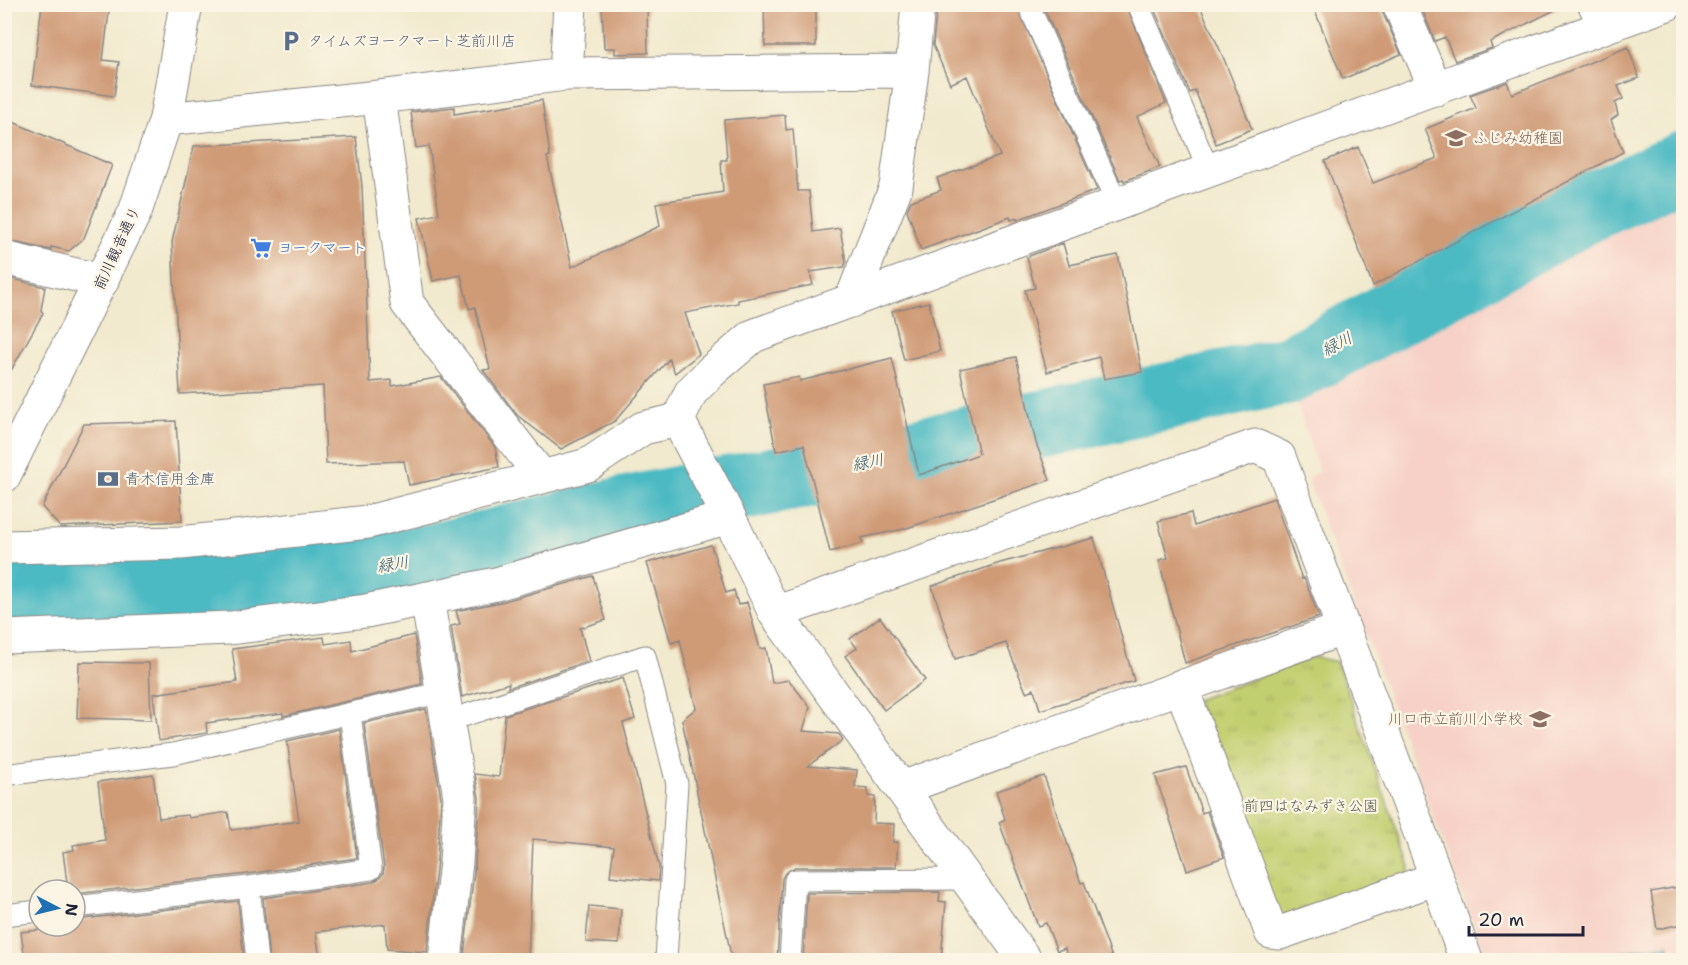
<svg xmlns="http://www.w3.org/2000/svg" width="1688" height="965" font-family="'Shantell Sans','Klee One',sans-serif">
	<defs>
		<pattern id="park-tufts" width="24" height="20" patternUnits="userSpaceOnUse" patternTransform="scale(1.5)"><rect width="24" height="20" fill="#c2cf70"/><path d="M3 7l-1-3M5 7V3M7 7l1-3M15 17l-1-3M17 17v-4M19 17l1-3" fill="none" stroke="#a6b162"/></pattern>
	</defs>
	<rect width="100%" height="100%" fill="#fcf5e5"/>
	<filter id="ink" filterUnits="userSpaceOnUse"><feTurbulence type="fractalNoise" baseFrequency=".0167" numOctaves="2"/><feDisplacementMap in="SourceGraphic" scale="12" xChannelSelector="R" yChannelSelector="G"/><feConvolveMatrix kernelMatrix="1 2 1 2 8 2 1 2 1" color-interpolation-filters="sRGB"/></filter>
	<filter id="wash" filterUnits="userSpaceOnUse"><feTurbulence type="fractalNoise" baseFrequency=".008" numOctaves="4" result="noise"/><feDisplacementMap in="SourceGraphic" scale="24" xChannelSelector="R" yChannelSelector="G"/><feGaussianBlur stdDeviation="1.35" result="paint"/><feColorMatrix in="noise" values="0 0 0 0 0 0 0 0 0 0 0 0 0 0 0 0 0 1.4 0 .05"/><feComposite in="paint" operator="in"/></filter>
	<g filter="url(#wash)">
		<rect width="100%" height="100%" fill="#f1eace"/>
		<!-- built -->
		<path fill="#f7d1c7" d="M1683 178V960H1487L1307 478 1319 472 1291 386Z"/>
		<!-- park -->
		<path fill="url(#park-tufts)" stroke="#727856" stroke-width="1.5" d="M1313 657 1337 662 1410 867 1407 878 1274 919 1196 700Z"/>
		<!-- water -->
		<path fill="#4bbac3" stroke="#366e7f" stroke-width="1.5" d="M1668 944 1671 960H1575Z"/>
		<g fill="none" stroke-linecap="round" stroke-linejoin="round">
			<!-- river -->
			<path stroke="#4bbac3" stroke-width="68" d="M4 593 254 586 433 557 621 511 888 458 1289 370 1587 209 1684 165"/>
		</g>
		<g id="blocks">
			<!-- building -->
			<path fill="#cf9a76" d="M42 4H110L103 60 119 62 114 96 32 85Z
				M602 4H647L648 53 615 54V48H604Z
				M764 4H816V46H765Z
				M937 4H1016L1097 190 1017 220V218L1011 220 1010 217 921 250 907 210 911 201 941 190 937 178 1000 156 967 76 950 84 933 45Z
				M1042 4H1126L1166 103 1137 117 1160 167 1124 181 1123 179 1120 180Z
				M1152 4H1199L1224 59 1252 129 1216 144 1195 90 1190 93Z
				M1312 4H1381L1382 11 1401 54 1343 79Z
				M1420 4H1567L1490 42 1492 48 1455 61 1445 37 1435 41Z
				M1628 47 1639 78 1618 86 1623 99 1615 103 1618 115 1611 120 1623 152 1373 286 1325 161 1358 147 1373 183 1437 158 1425 129 1476 108 1470 95 1507 82 1512 94Z
				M542 100 550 156 547 157 572 267 660 226 656 203 723 192 721 160H727L724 120 785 115 786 130 793 129 798 191H809L813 232 840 228 846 262 844 267 810 272 813 285 738 300V303L685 313 699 354 675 373 669 359 615 421 561 449 517 415 483 370 490 369 475 307 469 309 461 275 433 281 419 218 439 214 429 146 416 148 411 112 454 107V114Z
				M4 118 112 165 84 238 69 251 51 247V250L4 240Z
				M356 137 362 186 370 382 392 380V386L441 377 495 447 499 467 409 485 404 461 326 464 323 386 180 394 172 242 194 146Z
				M1063 243 1069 265 1118 255 1142 372 1104 379 1099 357 1047 372 1025 290 1035 288 1027 257Z
				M4 277 45 287 41 310 43 313 4 383Z
				M929 302 940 351 904 360 892 311Z
				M1016 357 1036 443 1050 480 904 529 861 538 863 543 830 552 804 445 776 451 763 384 799 377 800 381 892 358 919 475 979 454 960 369Z
				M176 421 182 521 60 527 42 507 84 424Z
				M1274 498 1302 579 1304 578 1319 617 1185 663 1159 560 1168 558 1158 521 1191 513 1194 526Z
				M1094 538 1134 681 1040 710 1034 689 1026 692 1006 643 955 659 932 586 1000 563Z
				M711 545 726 593 734 590 738 605 747 602 760 649 766 648 772 683 789 680 810 707 803 731 839 734 843 740 808 766 857 770 855 787 868 788V796L875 797 874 823 894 824 893 842H898L896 867H795L785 873 782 879 777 960H732L682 720 696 708 680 640 671 643 647 563Z
				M593 576 606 620 580 628 589 661 508 688 509 683 462 697 451 626 460 624 456 611 501 602Z
				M880 617 925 680 884 710 845 656 857 648 850 639Z
				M414 635 422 684 283 716V713L206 723 207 733 159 741 153 694 237 682 232 649 324 637 325 644 351 640 352 651Z
				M79 662 149 663 151 720 77 718Z
				M623 678 635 719 623 723 659 866 658 881 610 876 614 847 533 839 528 960 464 955 475 864 479 798 475 774 499 777 505 715Z
				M426 709 441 798 437 860 427 952 387 949 385 924 316 932 320 960H269L263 898 373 882 378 879 383 874 384 867 364 723Z
				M339 729 357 858 247 874 75 894V890H68L63 852 74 850 73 845 105 840 98 782 153 774 159 818 188 815 189 818 228 812 231 830 299 821 287 741Z
				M1186 767 1202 813 1207 811 1224 857 1187 870 1155 775Z
				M1044 776 1081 883 1084 882 1113 960H1067L1065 948 1057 951 1046 923 1038 926 999 822 1005 819 996 791Z
				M1683 886V924L1657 929 1651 892Z
				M940 892 939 901 946 902 941 960H803L807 893Z
				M238 901 244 960H25L21 932 75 926V920Z
				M589 906 621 909 619 944 586 942Z"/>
		</g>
	</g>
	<g filter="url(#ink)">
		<use href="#blocks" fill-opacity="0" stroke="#8a8684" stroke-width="1.5"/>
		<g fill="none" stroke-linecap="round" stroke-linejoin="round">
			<defs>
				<path id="service" d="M1028 4 1117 204
					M1138 4 1209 171
					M1588 4 1599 28
					M448 721 645 656 677 784 666 960
					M4 775 173 754 443 692
					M249 887 257 960
					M75 907 249 887 371 869 350 714
					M4 915 39 911
					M790 960 795 880 967 879"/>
				<path id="minor" d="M1399 4 1436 89
					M566 74 570 4
					M379 97 407 303 542 477
					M166 119 379 97 566 74 912 71
					M4 258 102 281
					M851 301 896 187 912 71 918 4
					M712 371 753 336 1667 4
					M4 547 181 543 368 522 588 465 643 428 678 420
					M427 598 460 797 456 862 445 960
					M775 613 1255 446 1279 457C1341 625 1407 791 1466 960
					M4 637 230 628 366 611 496 584 729 517
					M1181 686 1271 932 1280 933 1437 878
					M902 788 1342 629"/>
				<path id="tertiary" d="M712 371 691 392 678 420 729 517 775 613 1025 960
					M4 476 135 212 166 119 186 4"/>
			</defs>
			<!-- service casing -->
			<use href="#service" stroke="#8a8684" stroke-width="23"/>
			<!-- minor casing -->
			<use href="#minor" stroke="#8a8684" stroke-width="35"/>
			<!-- tertiary casing -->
			<use href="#tertiary" stroke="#8a8684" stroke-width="35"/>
			<!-- service -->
			<use href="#service" stroke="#fff" stroke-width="21"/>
			<!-- minor -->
			<use href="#minor" stroke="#fff" stroke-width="33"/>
			<!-- tertiary -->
			<use href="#tertiary" stroke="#fff" stroke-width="33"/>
		</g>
	</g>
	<!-- icons -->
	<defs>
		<symbol id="parking-bare" viewBox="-9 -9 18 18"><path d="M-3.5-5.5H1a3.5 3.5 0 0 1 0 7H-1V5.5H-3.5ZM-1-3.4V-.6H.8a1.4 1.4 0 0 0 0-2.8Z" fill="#5c6f8a" stroke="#fcf5e5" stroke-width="2.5" paint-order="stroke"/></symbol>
		<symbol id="school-bare" viewBox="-9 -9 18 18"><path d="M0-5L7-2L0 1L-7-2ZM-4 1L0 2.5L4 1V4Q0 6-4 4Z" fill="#8d6e63" stroke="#fcf5e5" stroke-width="2.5" paint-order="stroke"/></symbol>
		<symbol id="supermarket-bare" viewBox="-9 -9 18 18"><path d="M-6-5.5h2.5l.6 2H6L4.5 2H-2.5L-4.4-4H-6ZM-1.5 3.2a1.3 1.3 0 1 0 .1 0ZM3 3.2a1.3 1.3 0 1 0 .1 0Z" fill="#3f7fe0" stroke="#fcf5e5" stroke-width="2.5" paint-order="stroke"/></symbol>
		<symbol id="bank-bare" viewBox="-9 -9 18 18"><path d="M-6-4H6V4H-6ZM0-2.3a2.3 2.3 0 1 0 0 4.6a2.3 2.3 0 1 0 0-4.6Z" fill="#5c6f8a" stroke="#fcf5e5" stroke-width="2.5" paint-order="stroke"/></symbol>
	</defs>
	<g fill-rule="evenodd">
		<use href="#parking-bare" x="276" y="26" width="30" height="30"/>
		<use href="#school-bare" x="1441" y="123" width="30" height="30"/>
		<use href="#supermarket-bare" x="246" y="233" width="30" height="30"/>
		<use href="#bank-bare" x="93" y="464" width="30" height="30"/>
		<use href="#school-bare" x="1525" y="704" width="30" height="30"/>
	</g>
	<g text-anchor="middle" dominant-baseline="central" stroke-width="4.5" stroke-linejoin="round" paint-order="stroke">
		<!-- service labels -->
		<g font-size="15" fill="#4e5e75" stroke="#fcf5e5" text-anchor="start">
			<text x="308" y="41">タイムズヨークマート芝前川店</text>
			<text x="125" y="479">青木信用金庫</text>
		</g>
		<!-- education labels -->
		<g font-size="15" fill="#785e54" stroke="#fcf5e5" text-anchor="start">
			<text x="1473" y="138">ふじみ幼稚園</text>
			<text x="1523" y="719" text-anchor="end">川口市立前川小学校</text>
		</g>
		<!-- street labels -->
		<g font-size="15" fill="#22223b" stroke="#fcf5e5">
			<text transform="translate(117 248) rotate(-65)">前川観音通り</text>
		</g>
		<!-- shop labels -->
		<g font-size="15" fill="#366cbe" stroke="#fcf5e5" text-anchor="start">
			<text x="278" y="248">ヨークマート</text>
		</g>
		<!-- park labels -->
		<g font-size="15" fill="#52564b" stroke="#fcf5e5">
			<text x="1311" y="806">前四はなみずき公園</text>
		</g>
		<!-- water labels -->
		<g font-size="16" font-style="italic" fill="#30576b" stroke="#fcf5e5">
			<text transform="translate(1337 344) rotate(-28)">緑川</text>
			<text transform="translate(868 462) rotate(-11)">緑川</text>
			<text transform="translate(393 564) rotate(-9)">緑川</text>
		</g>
	</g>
	<!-- margin -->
	<rect width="1688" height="965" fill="none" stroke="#fcf5e5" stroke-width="24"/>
	<!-- north arrow -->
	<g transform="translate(57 908) rotate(97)"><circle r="28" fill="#fcf5e5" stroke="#a5a1a1" stroke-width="1.5"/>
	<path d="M0-4.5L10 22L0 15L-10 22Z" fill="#1f6fb2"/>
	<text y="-9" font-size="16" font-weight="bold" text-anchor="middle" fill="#22223b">N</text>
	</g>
	<!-- scale -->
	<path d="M1469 926v9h114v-9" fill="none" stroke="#22223b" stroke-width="3"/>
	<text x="1478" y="926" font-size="18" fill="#22223b" stroke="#fcf5e5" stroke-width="4.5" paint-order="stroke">20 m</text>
</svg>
